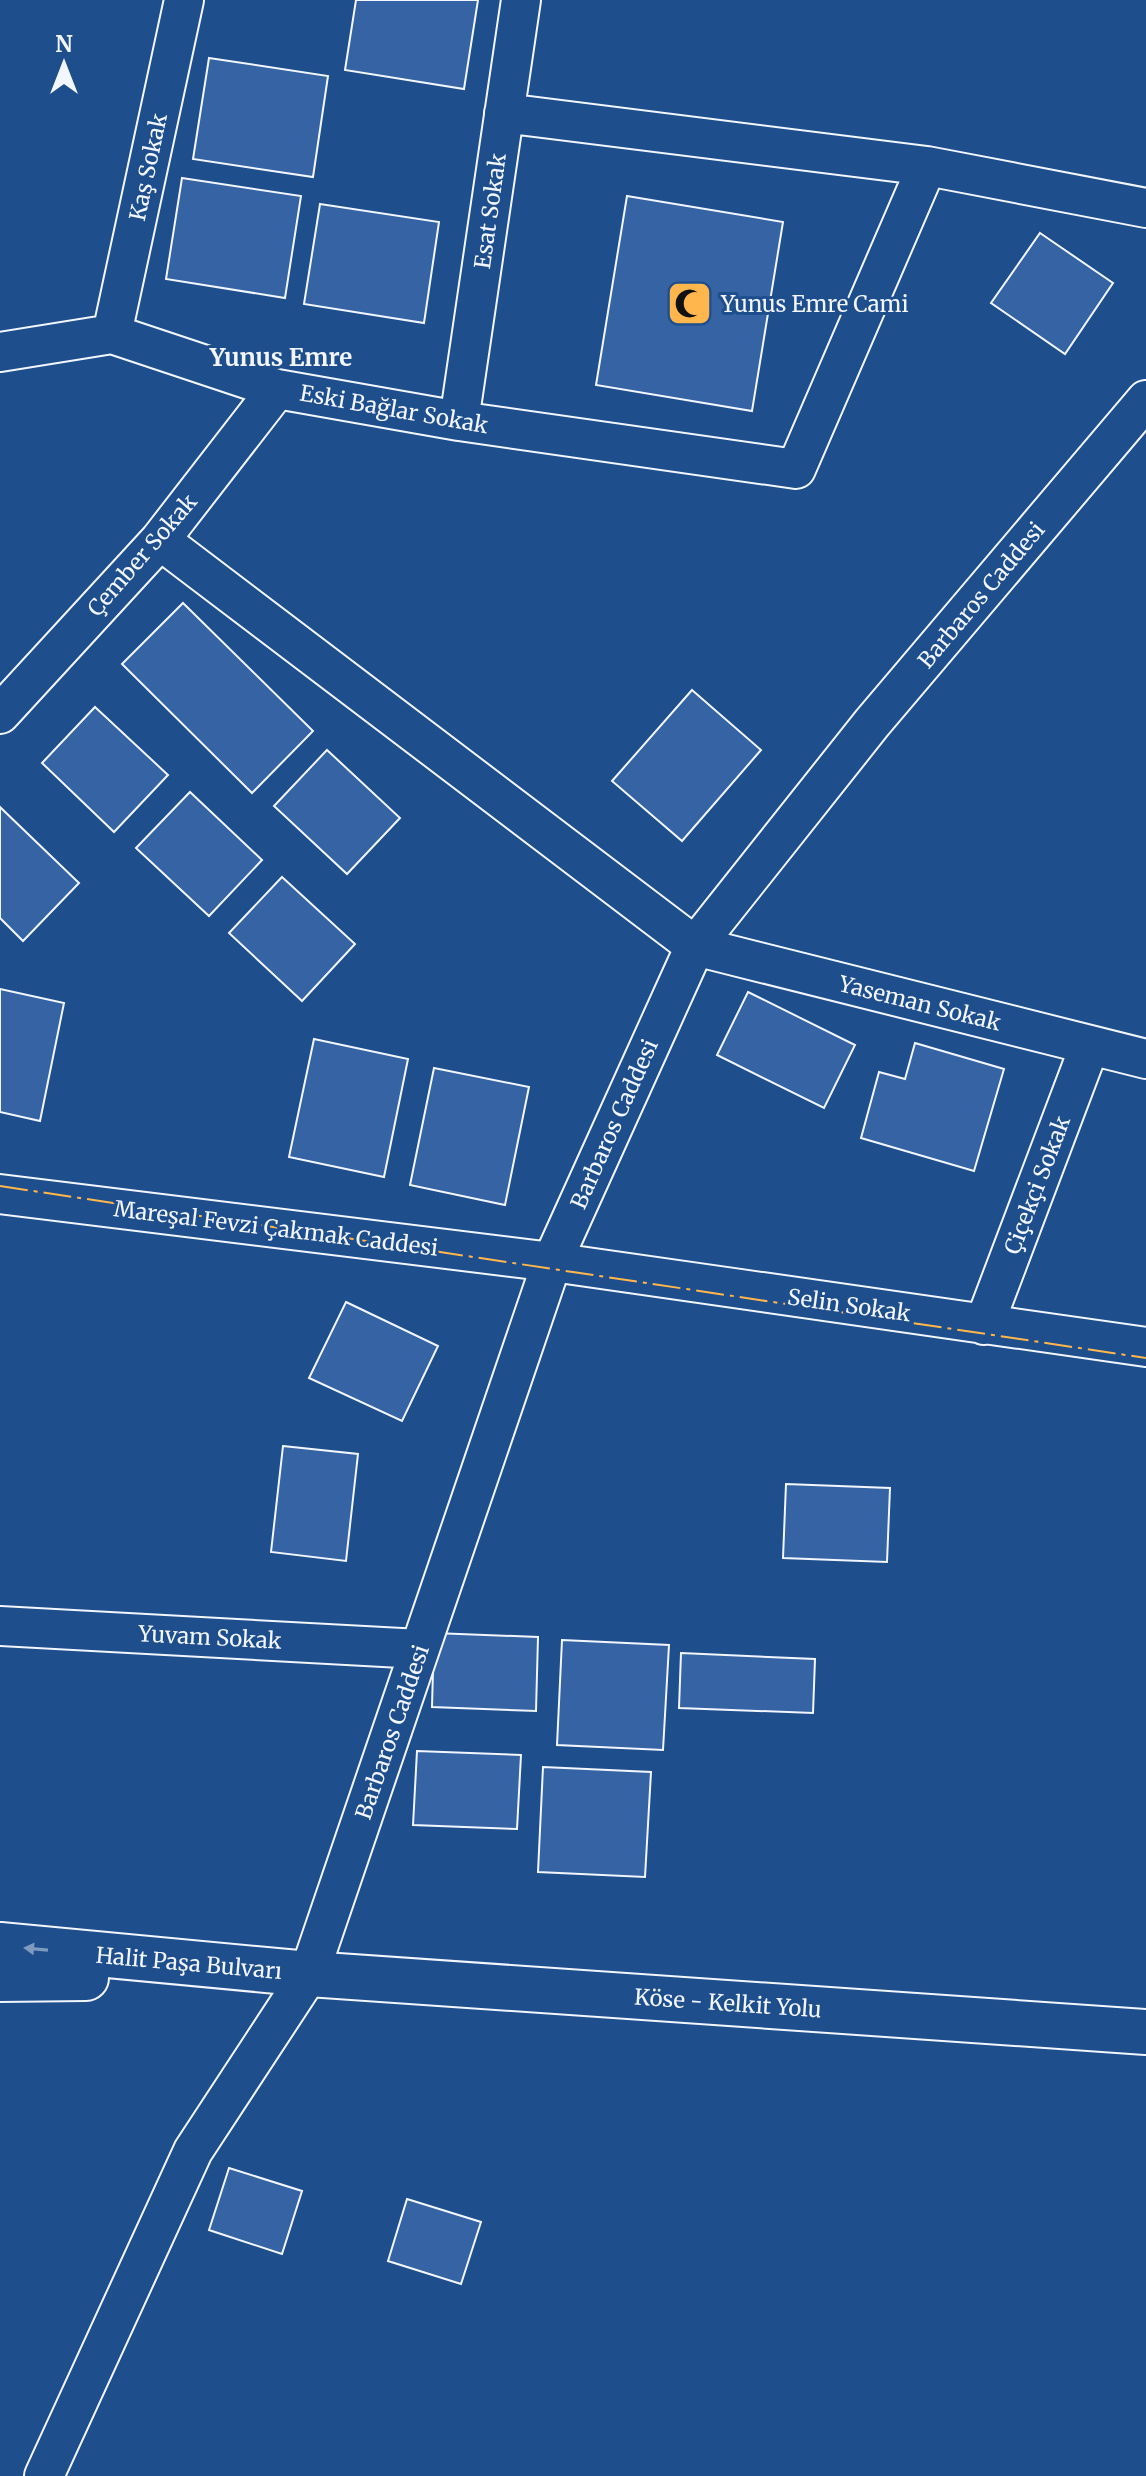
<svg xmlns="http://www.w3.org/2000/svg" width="1146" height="2476" font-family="Merriweather,serif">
	<rect width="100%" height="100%" fill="#1f4e8c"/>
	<!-- building -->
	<path fill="#3563a3" stroke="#f2f6ff" stroke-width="2" d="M356 0H478L464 89 345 70Z
		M209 58 328 76 313 177 193 159Z
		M182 178 301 196 285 298 166 279Z
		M627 196 783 222 752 411 596 385Z
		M320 204 439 222 424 323 304 304Z
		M1040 233 1113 283 1065 354 991 303Z
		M183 603 313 731 252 793 122 664Z
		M692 690 761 750 682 841 612 781Z
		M95 707 168 775 114 832 42 763Z
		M327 750 400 818 347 874 274 806Z
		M190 792 262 860 209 916 136 848Z
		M0 807 79 883 23 941 0 918Z
		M282 877 355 944 302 1001 229 933Z
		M0 989 64 1003 40 1121 0 1112Z
		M748 992 855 1045 824 1108 717 1055Z
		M314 1039 408 1059 384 1177 289 1157Z
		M915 1043 1004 1069 974 1171 861 1138 879 1072 905 1079Z
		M434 1068 529 1087 505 1205 410 1185Z
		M346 1302 438 1346 402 1421 309 1378Z
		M283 1446 358 1454 346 1561 271 1552Z
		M786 1484 890 1488 887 1562 783 1558Z
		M434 1633 538 1637 536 1711 432 1707Z
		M562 1640 669 1645 663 1750 557 1745Z
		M681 1653 815 1659 813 1713 679 1708Z
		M417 1751 521 1755 517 1829 413 1825Z
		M543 1767 651 1772 645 1877 538 1872Z
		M229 2168 302 2191 282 2254 209 2230Z
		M407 2199 481 2222 461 2284 388 2261Z"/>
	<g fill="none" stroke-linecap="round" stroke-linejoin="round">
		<defs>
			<path id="minor" d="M504 113 927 166 1146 208
				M112 334 184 0
				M0 352 112 334 277 389 459 421 796 469 927 166
				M459 421 521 0
				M160 540 695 946 1146 1059
				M0 714 160 540 277 389
				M0 1194 552 1262 1146 1347
				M984 1325 1090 1045
				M0 1626 420 1649
				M44 2476 193 2151 309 1974 552 1262 695 946 872 723 1146 400"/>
			<path id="primary" d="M309 1974 1146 2032"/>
			<path id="trunk" d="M0 1945 309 1974
				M0 1979 86 1978"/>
		</defs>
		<!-- minor casing -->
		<use href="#minor" stroke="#f2f6ff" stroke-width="42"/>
		<!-- primary casing -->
		<use href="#primary" stroke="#f2f6ff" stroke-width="48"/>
		<!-- trunk casing -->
		<use href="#trunk" stroke="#f2f6ff" stroke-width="48"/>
		<!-- minor -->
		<use href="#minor" stroke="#1f4e8c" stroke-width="38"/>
		<!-- primary -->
		<use href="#primary" stroke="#1f4e8c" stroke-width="44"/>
		<!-- trunk -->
		<use href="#trunk" stroke="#1f4e8c" stroke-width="44"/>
		<!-- power -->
		<path stroke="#ffb74d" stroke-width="2" stroke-dasharray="28 6 4 6" stroke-linecap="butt" d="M0 1186 1146 1358"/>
	</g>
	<!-- one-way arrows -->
	<defs><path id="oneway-solid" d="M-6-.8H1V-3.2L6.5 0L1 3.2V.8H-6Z" transform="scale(2)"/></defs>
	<use fill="#7e9ac0" href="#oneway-solid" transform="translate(36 1949) rotate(-175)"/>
	<!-- icons -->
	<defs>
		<symbol id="mosque-square" viewBox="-11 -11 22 22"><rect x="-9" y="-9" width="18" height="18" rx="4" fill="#ffb74d" stroke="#1f4e8c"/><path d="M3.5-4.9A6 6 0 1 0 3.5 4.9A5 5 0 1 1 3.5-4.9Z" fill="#111"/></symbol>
	</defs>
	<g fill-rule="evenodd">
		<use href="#mosque-square" x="664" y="278" width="51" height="51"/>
	</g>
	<g text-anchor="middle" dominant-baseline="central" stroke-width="6" stroke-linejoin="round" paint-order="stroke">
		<!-- street labels -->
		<g font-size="22" fill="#f2f6ff" stroke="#1f4e8c">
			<text transform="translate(148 167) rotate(-78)">Kaş Sokak</text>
			<text transform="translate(490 211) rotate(-82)">Esat Sokak</text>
			<text transform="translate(394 409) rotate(10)">Eski Bağlar Sokak</text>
			<text transform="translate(142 555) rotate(-49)">Çember Sokak</text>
			<text transform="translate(981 595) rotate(-50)">Barbaros Caddesi</text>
			<text transform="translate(920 1003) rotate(14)">Yaseman Sokak</text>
			<text transform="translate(614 1124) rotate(-66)">Barbaros Caddesi</text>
			<text transform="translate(1037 1185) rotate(-69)">Çiçekçi Sokak</text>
			<text transform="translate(276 1228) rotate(7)">Mareşal Fevzi Çakmak Caddesi</text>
			<text transform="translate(849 1305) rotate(8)">Selin Sokak</text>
			<text transform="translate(210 1637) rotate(3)">Yuvam Sokak</text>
			<text transform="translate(392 1732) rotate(-71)">Barbaros Caddesi</text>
			<text transform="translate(189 1963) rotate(5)">Halit Paşa Bulvarı</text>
			<text transform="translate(728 2003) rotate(4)">Köse - Kelkit Yolu</text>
		</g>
		<!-- poi labels -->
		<g font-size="22" fill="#f2f6ff" stroke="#1f4e8c" text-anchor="start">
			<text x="721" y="304">Yunus Emre Cami</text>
		</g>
		<!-- neighbourhood labels -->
		<g font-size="24" font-weight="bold" fill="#f2f6ff" stroke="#1f4e8c">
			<text x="281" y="357">Yunus Emre</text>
		</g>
	</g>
	<!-- north arrow -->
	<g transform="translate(64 64)" stroke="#1f4e8c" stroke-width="6" paint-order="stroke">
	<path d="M0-6L14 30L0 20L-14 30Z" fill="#f2f6ff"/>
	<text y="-12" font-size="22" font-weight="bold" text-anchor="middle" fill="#f2f6ff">N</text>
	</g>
</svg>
